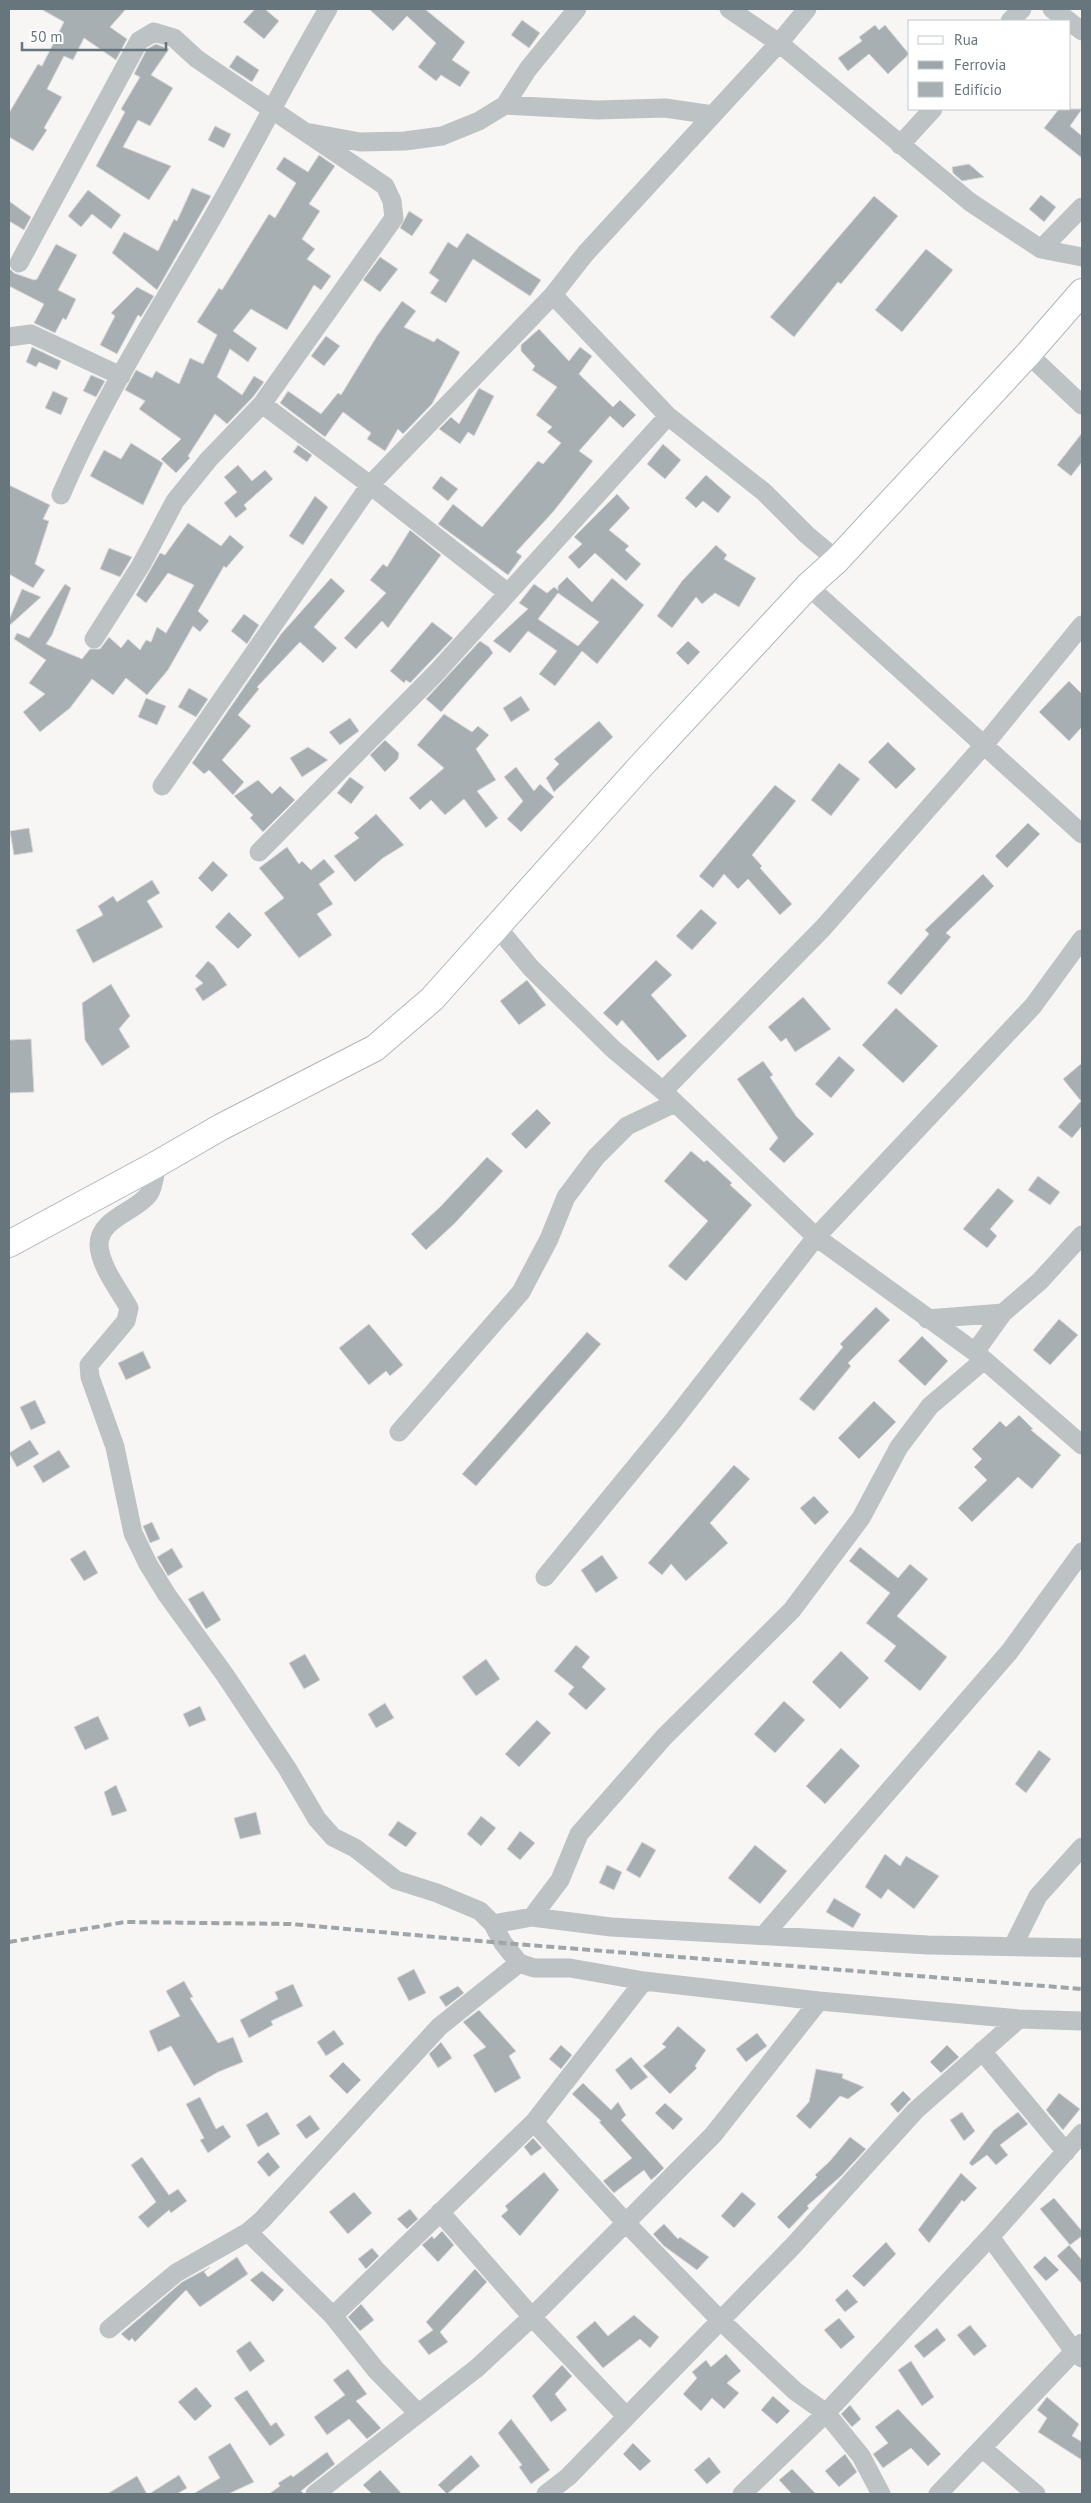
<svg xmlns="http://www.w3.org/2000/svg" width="1091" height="2503" font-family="'PT Sans',sans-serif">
	<rect width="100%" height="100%" fill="#f7f6f5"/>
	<!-- building -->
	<path fill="#a7afb3" stroke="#d9d8d7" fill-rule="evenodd" d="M41 9H126L110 27 127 39 116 60 84 38 73 60 64 56 47 89 62 97 44 128 47 130 33 151 9 137V113L38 64 42 66 64 22Z
		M255 9H265L279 21 264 39 243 22Z
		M369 9H425L465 42 452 60 470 72 460 87 441 75 436 81 418 67 436 43 407 16 393 31Z
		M522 20 540 33 529 48 511 35Z
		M875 25 879 30 885 25 909 54 888 74 869 54 848 71 838 58 862 41 859 37Z
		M156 44 169 49 151 75 173 88 150 126 138 120 123 147 171 166 149 200 96 166 125 112 121 109 140 77 134 74 147 49Z
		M237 55 259 70 252 82 229 67Z
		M1059 109H1082L1070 126 1082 136V158L1044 128Z
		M215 126 231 134 224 148 208 140Z
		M319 155 335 166 309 204 320 211 302 239 315 249 307 259 331 276 321 290 314 285 287 330 251 309 233 331 257 348 248 362 230 349 217 377 242 395 254 376 264 382 253 397 227 424 215 414 188 456 190 458 176 473 161 459 181 439 139 409 145 401 125 390 136 370 152 378 156 371 179 384 190 358 203 364 217 335 197 322 219 288 222 290 269 214 275 218 296 183 276 169 284 157 308 172Z
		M969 164 984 177 962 181 953 173 952 167Z
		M192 188 211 196 157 290 112 253 124 232 158 251 174 219 177 221Z
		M88 190 121 215 111 229 92 214 81 227 68 216Z
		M1041 195 1056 207 1044 222 1029 209Z
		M874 196 898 216 841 284 838 282 794 337 770 317Z
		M9 201 31 217 24 230 9 221Z
		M409 211 423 220 412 236 400 228Z
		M467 233 541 280 530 296 473 259 446 303 430 293 439 280 429 273 448 242 457 248Z
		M56 244 77 255 58 290 76 299 66 320 63 318 55 333 34 323 44 304 9 286V268L14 273 34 280 37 279Z
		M926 249 953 270 902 332 875 310Z
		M380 257 398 269 380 292 363 280Z
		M137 287 154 296 141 317 138 315 117 354 100 345 115 316 111 313Z
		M402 301 416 311 404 327 434 342 437 338 460 352 432 404 403 434 398 429 385 451 367 439 371 433 343 412 325 437 280 403 288 391 321 414 338 393 341 395 377 336Z
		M539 329 569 361 580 347 592 356 579 374 613 407 620 400 636 415 623 428 610 416 579 451 593 461 553 512 516 552 522 556 508 575 438 524 453 504 482 527 538 461 543 464 561 443 547 432 552 427 536 415 557 387 532 370 535 366 521 351V345Z
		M326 336 340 346 324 366 311 356Z
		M32 347 61 361 57 370 39 362 36 367 26 362Z
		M91 375 105 381 96 397 83 391Z
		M479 388 494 396 474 436 468 432 460 444 439 429 451 417 459 424Z
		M53 391 68 398 61 415 45 408Z
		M1082 433V462L1071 476 1057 465Z
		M131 443 163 463 143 505 90 476 104 450 121 459Z
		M663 444 681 460 665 479 647 464Z
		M298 445 312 455 307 462 293 452Z
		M238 465 252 481 265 470 273 479 244 505 247 509 236 518 224 503 237 492 224 477Z
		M706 475 731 497 718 513 703 501 696 508 685 498Z
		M441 476 458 489 448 501 432 488Z
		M9 485 50 505 43 519 49 521 35 564 45 570 33 588 9 574Z
		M617 494 630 508 609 530 629 546 625 550 641 564 626 581 595 553 579 569 568 557 582 544 574 537Z
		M315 496 328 507 303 545 289 536Z
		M188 523 221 546 230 535 244 547 226 568 224 566 198 611 209 621 200 632 193 626 168 670 147 695 126 678 113 695 92 679 70 708 40 732 23 712 45 694 29 683 46 660 14 639 17 633 29 638 65 584 71 588 52 635 46 644 82 659 90 649H100L109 637 121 648 128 639 140 650 146 640 151 642 157 627 166 633 194 585 168 573 146 603 136 595 160 553 165 555Z
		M410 530 441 555 388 628 382 621 356 649 344 638 386 593 370 580 383 564 387 567Z
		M716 545 727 555 724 559 756 578 739 607 715 593 702 604 696 597 672 628 657 616 682 581Z
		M109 548 132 557 120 577 100 569Z
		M567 577 592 602 612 578 644 605 597 664 582 651 555 686 539 674 557 651 528 631 510 653 493 641 528 609 519 603 534 584 547 593 554 587 558 590V586ZM558 593 599 622 578 646 538 619Z
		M331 578 345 591 314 627 337 648 323 663 300 642 257 687 259 689 238 715 251 726 222 760 244 782 233 795 209 770 204 774 192 763 281 634Z
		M22 589 41 597 9 626V620Z
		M244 614 259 625 247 644 231 631Z
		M432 622 453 638 410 683 406 680 404 683 390 671Z
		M480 641 489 647 493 653 441 712 426 699Z
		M688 641 700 652 688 665 676 653Z
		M1069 681 1082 694V727L1069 741 1039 712Z
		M189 688 208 699 196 717 178 707Z
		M521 696 530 710 511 722 503 708Z
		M146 698 166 706 157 725 138 717Z
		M444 714 472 732 478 726 489 735 476 749 496 780 477 791 498 818 486 828 464 799 445 815 431 800 420 810 409 798 444 768 417 745Z
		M350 718 359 731 340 745 329 732Z
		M599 721 613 737 554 792 546 778 559 764 554 759Z
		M385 740 399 753 398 759 385 772 370 755Z
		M888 742 916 769 896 789 868 762Z
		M308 747 328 760 302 777 290 758Z
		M839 763 860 779 831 816 811 800Z
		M516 767 534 791 540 784 554 797 521 832 507 819 523 801 504 777Z
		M350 777 364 787 351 804 337 793Z
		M258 780 272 794 280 786 295 800 263 832 250 818 253 815 234 796Z
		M775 785 796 801 752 855 762 866 760 868 792 904 780 915 748 879 738 889 724 874 713 888 699 876Z
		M376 814 404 845 383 858 355 882 334 856 359 838 354 833Z
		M1028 823 1040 834 1007 868 995 856Z
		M29 828 33 852 14 855 10 831Z
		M287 847 299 864 302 861 311 870 324 859 335 872 319 884 333 904 317 914 332 935 299 958 264 913 284 898 259 868Z
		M213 861 228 875 212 892 198 878Z
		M983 874 994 886 946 933 951 937 901 995 887 983 929 934 925 930Z
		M152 880 160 893 147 901 163 927 93 963 76 930 103 915 98 906 113 896 117 902Z
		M701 909 717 923 692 950 676 936Z
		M229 912 252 935 238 949 215 927Z
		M656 960 672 975 651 995 687 1036 658 1061 622 1020 617 1026 603 1013Z
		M208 961 214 966 227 985 203 1001 195 989 203 983 195 976Z
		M527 980 546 1005 519 1025 500 1001Z
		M111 984 130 1016 119 1029 130 1047 102 1066 85 1040 82 1003Z
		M803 997 831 1029 795 1052 786 1038 781 1042 768 1027Z
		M896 1008 938 1046 903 1083 862 1045Z
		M31 1039 34 1092 9 1093V1040Z
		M839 1056 855 1070 831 1098 815 1084Z
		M763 1061 773 1075 770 1077 796 1116 814 1134 784 1163 769 1149 778 1138 737 1079Z
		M1082 1063V1126L1072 1138 1058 1127 1081 1101 1063 1079Z
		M537 1109 551 1123 526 1149 511 1134Z
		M691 1151 704 1162 707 1160 732 1183 730 1185 752 1205 686 1281 668 1266 708 1221 664 1181Z
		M487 1157 503 1171 455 1223 426 1250 411 1234 440 1207Z
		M1038 1176 1060 1192 1050 1205 1028 1190Z
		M998 1188 1014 1201 990 1229 997 1236 987 1248 963 1229Z
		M876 1307 890 1320 848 1363 851 1366 814 1411 799 1399 843 1347 840 1344Z
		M1059 1319 1078 1335 1050 1365 1033 1350Z
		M369 1324 403 1365 390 1376 386 1371 369 1385 339 1348Z
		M587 1332 601 1344 476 1486 462 1474Z
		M922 1336 948 1361 925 1386 898 1361Z
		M143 1351 151 1368 126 1380 118 1363Z
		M35 1400 46 1423 31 1430 20 1407Z
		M874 1401 896 1422 859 1459 838 1438Z
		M1019 1415 1033 1429 1031 1430 1061 1455 1032 1489 1018 1477 972 1522 958 1508 987 1480 974 1467 982 1459 972 1449 1000 1421 1006 1427Z
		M30 1440 39 1454 17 1467 9 1453Z
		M59 1450 70 1467 43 1483 33 1466Z
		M734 1465 750 1479 710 1523 728 1543 686 1581 671 1564 662 1575 648 1563Z
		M814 1496 829 1512 815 1525 800 1508Z
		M152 1522 160 1539 150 1543 143 1526Z
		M860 1547 898 1578 910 1564 928 1579 897 1616 947 1657 920 1691 884 1661 896 1646 866 1623 890 1593 849 1561Z
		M172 1548 183 1567 168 1576 157 1557Z
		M85 1550 98 1573 84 1581 70 1559Z
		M602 1555 618 1578 596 1593 581 1570Z
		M203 1591 221 1620 206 1629 188 1599Z
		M576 1645 590 1657 582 1667 606 1689 586 1710 568 1694 574 1687 554 1671Z
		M841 1651 869 1678 840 1709 812 1682Z
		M305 1654 320 1680 304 1689 289 1663Z
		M486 1659 500 1679 476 1696 462 1677Z
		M784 1701 805 1720 775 1753 754 1734Z
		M385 1703 394 1718 376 1728 368 1714Z
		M200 1706 206 1720 189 1727 183 1714Z
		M98 1716 109 1739 85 1750 74 1727Z
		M537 1720 551 1733 519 1767 505 1754Z
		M841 1748 860 1766 825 1804 806 1786Z
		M1039 1750 1051 1759 1026 1793 1015 1784Z
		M116 1785 127 1811 112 1816 104 1792Z
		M256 1812 261 1834 240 1839 234 1818Z
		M481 1816 496 1828 481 1846 467 1834Z
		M398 1821 417 1833 406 1847 388 1835Z
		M520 1831 535 1843 520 1860 507 1849Z
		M642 1842 656 1850 640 1878 626 1870Z
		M755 1845 787 1871 760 1904 728 1878Z
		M885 1854 900 1866 906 1856 939 1876 914 1909 888 1889 881 1899 865 1887Z
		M607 1865 622 1872 614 1890 599 1883Z
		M834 1898 861 1914 853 1928 826 1912Z
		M414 1969 426 1993 409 2001 397 1978Z
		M184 1981 193 1997 190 1998 218 2043 233 2037 243 2062 218 2072 194 2086 171 2046 158 2052 149 2031 180 2016 166 1991Z
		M293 1984 303 2006 271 2021 273 2025 249 2038 240 2020 278 1999 275 1992Z
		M458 1986 464 1993 446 2007 439 1997Z
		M479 2010 516 2051 509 2056 521 2078 495 2093 473 2055 486 2047 463 2022Z
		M678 2026 706 2050 695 2066 697 2068 670 2094 643 2066 666 2047 662 2044Z
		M334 2030 344 2044 326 2056 317 2042Z
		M757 2033 767 2046 746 2062 736 2049Z
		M441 2042 452 2058 438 2068 429 2054Z
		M561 2045 572 2055 561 2069 549 2059Z
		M947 2045 959 2057 941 2073 930 2062Z
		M631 2057 648 2077 631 2090 615 2070Z
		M343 2062 361 2080 347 2094 329 2076Z
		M816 2069 843 2074 842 2078 864 2087 848 2099 840 2096 810 2129 796 2116 809 2102Z
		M583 2083 611 2110 618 2102 626 2115 621 2120 664 2168 656 2176 651 2180 644 2170 614 2193 603 2181 632 2158 599 2122 601 2121 572 2094Z
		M903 2091 911 2099 898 2113 890 2104Z
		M1059 2093 1080 2109 1063 2130 1046 2110Z
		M200 2097 216 2129 223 2125 231 2137 208 2153 200 2140 204 2138 186 2104Z
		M665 2103 683 2119 673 2130 655 2113Z
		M267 2112 280 2134 258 2147 246 2125Z
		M962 2112 975 2131 964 2141 950 2120Z
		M1018 2112 1028 2124 1000 2145 1008 2155 996 2165 987 2155 972 2166 969 2163 994 2130Z
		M310 2115 320 2129 306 2139 296 2125Z
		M850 2137 866 2149 841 2176 807 2206 809 2208 789 2229 777 2217 817 2177 815 2175 830 2161Z
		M533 2138 542 2148 531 2156 524 2147Z
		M268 2152 280 2167 269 2177 257 2162Z
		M142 2157 169 2195 178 2189 187 2201 171 2213 169 2210 148 2228 138 2217 156 2202 131 2165Z
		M544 2172 559 2190 520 2236 501 2216 508 2210 505 2206Z
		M961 2173 977 2188 964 2202 962 2200 929 2243 918 2230Z
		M354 2192 372 2213 348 2234 329 2212Z
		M742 2192 756 2204 734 2228 721 2216Z
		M1054 2198 1082 2231V2236L1070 2245 1040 2209Z
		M410 2209 418 2219 407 2229 397 2219Z
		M664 2224 678 2239 680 2237 709 2257 697 2270 664 2246 653 2234Z
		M442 2231 454 2245 438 2262 422 2245 432 2236 434 2239Z
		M886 2242 896 2254 864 2287 852 2276Z
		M1069 2245 1082 2260V2284L1057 2256Z
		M372 2248 379 2256 366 2269 358 2259Z
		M1045 2256 1059 2270 1046 2281 1033 2267Z
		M237 2257 248 2274 200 2307 186 2290 135 2342 132 2338 129 2341 121 2334 182 2282 210 2267 204 2272 208 2277Z
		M475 2269 487 2282 440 2332 448 2342 429 2355 418 2341 433 2330 426 2322Z
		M262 2271 284 2290 273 2302 250 2280Z
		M847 2289 858 2302 845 2312 835 2300Z
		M361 2304 374 2320 360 2331 348 2317Z
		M634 2315 659 2337 650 2348 640 2339 603 2368 576 2337 595 2321 608 2336Z
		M839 2318 855 2337 841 2349 824 2330Z
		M970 2325 987 2346 974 2356 957 2335Z
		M937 2328 946 2340 924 2358 914 2346Z
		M250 2341 265 2361 250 2372 236 2351Z
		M726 2354 741 2371 727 2383 739 2393 724 2409 712 2398 701 2411 683 2394 697 2378 692 2372 706 2360 711 2367Z
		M911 2361 934 2397 922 2406 898 2370Z
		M562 2365 572 2376 555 2394 567 2410 551 2422 532 2396Z
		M348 2369 367 2394 356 2401 381 2428 367 2439 349 2419 327 2435 314 2417 345 2395 333 2380Z
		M196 2387 212 2406 195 2421 178 2402Z
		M247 2390 271 2426 276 2422 285 2435 270 2446 234 2398Z
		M773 2396 790 2411 777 2424 761 2410Z
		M1047 2397 1079 2424 1072 2436 1082 2442V2460L1038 2432 1047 2418 1037 2410Z
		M850 2405 861 2419 852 2427 841 2414Z
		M898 2409 941 2454 928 2466 911 2448 883 2468 873 2454 888 2443 875 2427Z
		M511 2419 550 2470 531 2484 519 2467 522 2465 498 2433Z
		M230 2443 254 2482 228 2494H193L220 2478 208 2457Z
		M633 2443 651 2461 640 2471 623 2454Z
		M327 2452 335 2464 301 2491 304 2494H269L280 2486 278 2483 291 2475 293 2477Z
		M845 2454 857 2472 839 2487 825 2471Z
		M471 2455 480 2466 447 2494 438 2485Z
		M709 2457 721 2472 707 2484 694 2470Z
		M792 2469 816 2494H792L779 2480Z
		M380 2470 402 2494H372L363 2485Z
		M179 2475 187 2488 177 2494H149Z
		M137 2476 147 2494H107Z"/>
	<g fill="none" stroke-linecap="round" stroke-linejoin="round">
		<defs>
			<path id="secondary" d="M9 1244 157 1164 221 1127 375 1048 432 999 640 767 808 586 837 560 1028 354 1082 292"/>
		</defs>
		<!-- secondary casing -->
		<use href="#secondary" stroke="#afb6b9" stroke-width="28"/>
		<!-- street -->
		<path stroke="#bdc2c4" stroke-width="19" d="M729 9 779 43 970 202 1041 249 1082 257
			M1052 9 1069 21
			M1010 21 1022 9
			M1070 22 1082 31
			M505 105 528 69 577 9
			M311 133 360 142 405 141 442 136 479 121 505 105 597 110 665 108 713 115
			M900 145 933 109
			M1041 249 1082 207
			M19 263 139 41 154 32 174 38 197 59 385 186 392 201 394 218 262 404 209 459 175 501 141 565 94 639
			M553 295 668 416 764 492 807 535 837 560
			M9 337 31 334 121 376
			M1028 354 1082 405
			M262 404 370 485 508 593
			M61 495C101 401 156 315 207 227 249 155 286 80 328 9
			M808 586 1082 834
			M162 786 370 485 553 295 585 254 779 43 807 9
			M259 852 435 674 668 416
			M497 927 531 968 613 1049 663 1091 816 1237 975 1352 1082 1445
			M663 1091 823 928 984 745 1082 625
			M157 1164C155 1173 154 1187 149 1194 136 1212 99 1218 99 1245 100 1266 119 1290 129 1308L126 1321 89 1365 90 1377 115 1447 133 1533 148 1564 167 1595 225 1675 287 1768 317 1819 333 1837 355 1848 396 1880 437 1893 480 1911 493 1924 503 1943 519 1963 534 1968H570L644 1981 819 2001 1019 2019 1082 2021
			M927 1319 1003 1313
			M975 1352 1003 1313 1040 1281 1082 1235
			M399 1432 521 1292 549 1239 566 1197 596 1157 627 1126 675 1103
			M545 1577 673 1421 816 1237 1033 1006 1082 939
			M532 1917 560 1880 579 1834 664 1737 792 1610 861 1518 899 1447 930 1406 984 1360
			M493 1924 532 1917 611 1927 928 1945 1082 1948
			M764 1935 1010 1651 1082 1552
			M1013 1946 1038 1896 1082 1847
			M982 2051 1066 2152
			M534 2122 627 2224 720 2320 795 2391 826 2413 861 2456 881 2494
			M440 2212 532 2317 626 2416
			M248 2232 333 2316 376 2370 418 2413
			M990 2237 1074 2351 1082 2358
			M333 2316 534 2122 644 1981
			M109 2329 176 2273 248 2232 262 2220 439 2027 519 1963
			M982 2448 1036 2494
			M315 2494 477 2368 532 2317 713 2135 819 2001
			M546 2494 568 2477 791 2248 915 2111 1019 2019
			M742 2494 826 2413 990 2237 1082 2133
			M938 2494 1082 2343"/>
		<!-- secondary -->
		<use href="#secondary" stroke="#fff" stroke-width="26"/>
		<!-- rail -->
		<path stroke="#9da5a8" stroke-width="4" stroke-dasharray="8 4" stroke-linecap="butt" d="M9 1942 125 1922 291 1924 503 1943 1082 1989"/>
	</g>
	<!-- border -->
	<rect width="1091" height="2503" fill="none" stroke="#66767c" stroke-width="20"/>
	<!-- legend -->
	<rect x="908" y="20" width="162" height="90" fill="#ffffff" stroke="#c2c8cb"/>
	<rect x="918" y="36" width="25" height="8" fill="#ffffff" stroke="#c2c8cb"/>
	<text x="954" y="45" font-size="15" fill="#66767c">Rua</text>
	<rect x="918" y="61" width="25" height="8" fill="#9da5a8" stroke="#c2c8cb"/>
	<text x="954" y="70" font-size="15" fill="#66767c">Ferrovia</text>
	<rect x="918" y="82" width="25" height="15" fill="#a7afb3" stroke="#c2c8cb"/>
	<text x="954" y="95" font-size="15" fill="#66767c">Edifício</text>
	<!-- scale -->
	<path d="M22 42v8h144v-8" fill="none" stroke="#66767c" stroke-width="2.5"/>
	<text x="30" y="42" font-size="15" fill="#66767c" stroke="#ffffff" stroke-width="4" paint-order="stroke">50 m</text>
</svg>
